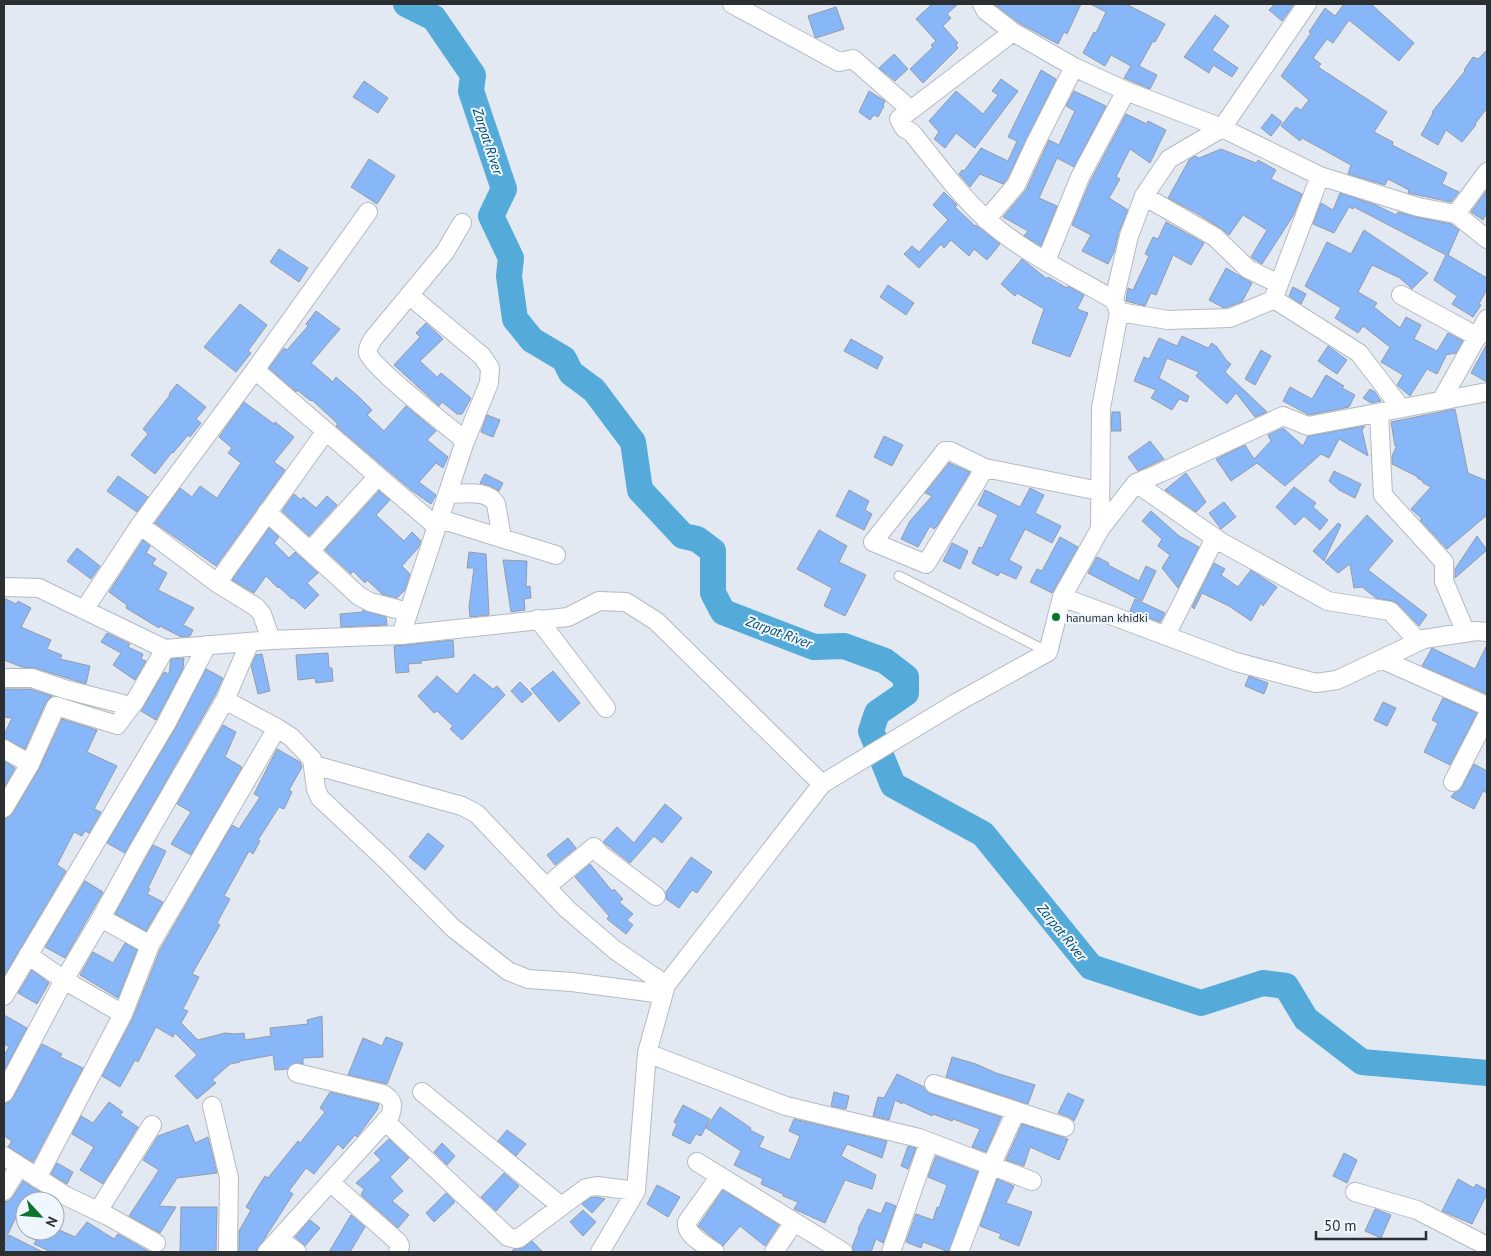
<svg xmlns="http://www.w3.org/2000/svg" width="1491" height="1256" font-family="'PT Sans',sans-serif">
	<rect width="100%" height="100%" fill="#e2e9f2"/>
	<g fill="none" stroke-linecap="round" stroke-linejoin="round">
		<!-- river -->
		<path stroke="#54aad8" stroke-width="26" d="M406 4 434 18 473 75 471 91 504 189 491 216 511 258 509 276 515 319 532 340 564 359 571 373 594 390 633 442 640 490 683 536 697 539 713 551V593L723 612 814 647 844 646 885 661 906 677V693L877 713 871 731 893 785 983 834 1091 967 1201 1003 1263 983 1286 986 1306 1019 1362 1062 1487 1073"/>
	</g>
	<!-- building -->
	<path fill="#87b7f9" stroke="#969ca5" d="M932 4H958L947 14 951 18 943 26 958 43 956 45 958 48 923 83 910 69 933 47 931 45 936 41 916 19Z
		M994 4H1081L1067 34 1064 32 1058 44 1019 23Z
		M1090 4H1126L1165 24 1155 42 1153 41 1139 66 1157 75 1150 89 1124 78 1131 66 1111 55 1105 66 1083 53 1094 32 1096 33 1106 12Z
		M1275 4H1294L1282 21 1269 10Z
		M1344 4H1371L1414 43 1399 61 1349 20 1333 43 1327 39 1313 58 1321 64 1318 67 1387 112 1374 132 1393 142 1392 145 1447 173 1442 184 1459 192 1451 202 1408 193 1409 190 1388 179 1385 185 1348 174 1351 165 1302 138 1300 141 1281 126 1296 107 1301 110 1309 100 1281 76 1311 33 1309 32 1325 8 1335 16Z
		M836 7 844 29 816 38 815 37 808 16Z
		M1215 15 1229 26 1212 50 1238 68 1232 77 1213 65 1209 73 1184 57Z
		M1487 50V108L1475 124 1476 125 1462 142 1446 130 1438 145 1421 135 1433 113 1432 112 1465 71 1464 70 1473 57 1478 59Z
		M894 54 908 69 895 81 879 68Z
		M1041 70 1056 79 1007 179 1003 184 980 174 970 187 959 174 962 170 964 171 981 148 1008 161 1017 141 1008 137Z
		M1001 79 1018 91 975 148 956 133 945 148 934 139 939 132 929 121 956 91 983 114 998 95 992 91Z
		M364 81 388 98 378 113 353 97Z
		M869 91 885 101 883 105 884 106 878 117 874 115 870 120 859 112Z
		M1074 91 1106 106 1074 167 1057 158 1039 198 1057 206 1041 246 1024 236 1028 231 1003 217 1026 190 1049 140 1059 145 1075 111 1066 106Z
		M1126 114 1147 124 1148 121 1166 130 1150 163 1130 149 1116 177 1120 179 1109 198 1128 210 1119 232 1114 252 1108 264 1082 251 1091 235 1072 225 1090 182Z
		M1272 114 1282 122 1271 136 1261 128Z
		M1221 149 1256 163 1258 160 1276 170 1271 179 1302 194 1293 216 1262 264 1251 257 1267 230 1243 215 1229 235 1220 228 1198 214 1168 198 1189 160 1195 156 1199 158Z
		M369 159 395 176 377 204 351 187Z
		M1487 190V213L1483 220 1471 212Z
		M944 192 957 205 955 207 975 226 976 225 1000 244 987 260 974 249 969 256 951 240 944 248 941 244 919 268 904 254 912 246 919 252 948 220 933 205Z
		M1340 193 1376 205 1396 215 1398 212 1416 217 1451 224 1459 230 1448 255 1487 278V289L1479 304 1481 305 1473 317 1452 304 1457 296 1434 280 1446 255 1354 207 1353 209 1349 207 1334 233 1313 224 1321 203 1333 210Z
		M1166 222 1204 243 1191 265 1173 255 1156 295 1151 293 1145 306 1126 301 1128 288 1133 290 1149 256 1145 254 1153 237 1158 239Z
		M1364 230 1428 273 1412 289 1400 278 1372 265 1358 292 1377 303 1374 307 1400 328 1406 317 1421 325 1414 339 1437 351 1448 333 1463 341 1456 353 1445 355 1446 356 1437 374 1427 369 1410 396 1397 385 1403 375 1381 362 1390 347 1363 326 1358 333 1335 318 1341 308 1305 286 1327 242 1351 254Z
		M279 249 308 268 299 282 270 262Z
		M1022 259 1047 279 1048 277 1067 288 1068 286 1084 295 1077 309 1088 313 1070 357 1032 343 1044 309 1017 293 1015 296 1001 284Z
		M1226 268 1252 283 1242 302 1224 308 1209 300Z
		M888 285 914 303 906 315 880 297Z
		M1293 287 1306 294 1301 304 1289 296Z
		M240 304 267 325 248 351 251 353 236 372 204 347Z
		M316 311 340 329 311 363 333 382 336 377 359 397 372 410 367 415 384 431 406 406 436 431 427 440 448 457 443 468 436 463 419 482 436 495 431 504 411 490 336 426 338 424 312 400 311 401 297 390 296 392 269 368 284 348 287 350 308 326 306 324Z
		M426 323 443 339 420 361 437 377 441 373 471 398 462 414H457L442 402 439 406 394 365 420 337 416 333Z
		M1182 336 1208 348 1212 343 1217 347 1227 361 1231 364 1225 372 1267 412 1255 417 1236 393 1227 404 1196 376 1199 372 1167 358 1159 378 1189 396 1187 402 1179 399 1172 410 1151 398 1156 390 1134 381 1144 357 1149 359 1159 338 1177 346Z
		M851 339 883 357 877 369 844 351Z
		M1487 344V382L1471 373Z
		M1328 346 1347 360 1337 374 1318 361Z
		M1261 350 1271 356 1255 385 1245 379Z
		M1326 375 1344 386 1342 388 1355 395 1349 407 1309 415 1283 401 1290 387 1312 399Z
		M177 384 206 407 196 419 201 423 190 437 188 435 173 453 172 452 155 474 131 455 148 434 143 429 170 395 169 394Z
		M1370 389 1375 392 1381 401 1371 403 1363 398Z
		M244 402 274 424 275 422 294 437 274 462 285 470 216 566 155 523 180 488 192 497 200 486 217 498 241 463 228 453 232 448 219 437Z
		M1455 409 1468 473 1487 481V515L1447 549 1420 520 1422 519 1411 509 1431 487 1423 483V481L1417 478 1418 477 1392 464V456L1397 445 1395 446 1391 422Z
		M1112 412H1120L1121 431H1111Z
		M487 415 500 420 493 437 481 432Z
		M1365 426 1362 430 1368 456 1339 439 1329 458 1321 454 1285 486 1257 463 1231 481 1216 459 1245 445 1254 459 1271 441 1268 435 1283 428 1303 446 1308 436Z
		M884 436 903 445 892 466 874 457Z
		M1150 441 1164 459 1138 471 1128 457Z
		M949 463 970 472 937 526 934 529 930 526 918 547 901 539 910 521 932 496 925 493Z
		M1334 471 1361 484 1355 498 1339 490 1329 481Z
		M1186 473 1206 502 1196 512 1165 490Z
		M485 474 503 483 499 491 490 486 480 483Z
		M118 476 148 497 137 512 107 491Z
		M1294 487 1316 503 1313 507 1328 520 1320 530 1304 516 1295 525 1276 507Z
		M1030 488 1044 495 1035 513 1061 526 1052 543 1025 529 1009 560 1022 567 1016 579 1000 572 998 576 972 563 979 547 982 548 998 515 978 505 985 490 1020 507Z
		M849 490 869 501 865 510 872 514 864 530 836 516Z
		M379 491 390 500 376 515 404 541 412 532 421 541 418 548 402 566 410 574 405 590 397 598 382 594 367 580 365 583 353 571 351 574 325 550Z
		M294 494 301 500 303 497 316 508 327 496 337 505 309 536 282 511Z
		M1224 502 1236 517 1221 529 1209 513Z
		M1151 511 1179 536 1199 547 1178 588 1162 568 1170 555 1158 546 1162 539 1142 521Z
		M1367 515 1393 541 1368 570 1427 615 1419 626 1397 603 1392 601 1376 598 1362 587 1354 588 1350 564 1338 573 1325 562Z
		M1338 523 1341 525 1324 561 1313 551Z
		M269 528 279 537 274 543 289 558 295 552 318 573 307 583 319 595 305 609 293 598 292 599 279 587 278 588 266 576 254 593 232 580Z
		M819 530 847 546 839 562 866 575 845 616 824 606 832 588 797 569Z
		M1477 536 1487 550 1455 578V569Z
		M1060 537 1078 547 1052 593 1030 582 1037 569 1042 571Z
		M143 540 150 546 146 553 156 559 152 564 167 573 158 590 194 608 183 625 193 630 190 636 181 637 160 626 159 628 126 608 127 605 109 592Z
		M952 543 968 551 960 569 943 561Z
		M77 548 100 566 91 579 67 561Z
		M469 552 486 554 489 615 470 617 469 607 474 568H467Z
		M1097 557 1109 563 1108 565 1139 581 1146 566 1156 571 1142 601 1088 573Z
		M503 560 527 561 526 587 530 586 531 598 524 599 525 610 511 612Z
		M1214 563 1225 569 1221 575 1238 587 1251 570 1277 587 1263 606 1261 603 1251 621 1229 606 1202 593 1194 609 1192 607Z
		M4 598 16 604 18 601 31 608 21 627 51 640 47 649 62 655 60 659 90 666 86 684 35 668 22 667 4 660Z
		M1135 599 1165 613 1160 622 1130 611Z
		M363 610 386 617 387 625 341 627 340 614 363 612Z
		M107 633 130 644 128 647 143 654 141 659 146 661 135 680 113 665 121 653 101 642Z
		M453 640 454 657 420 661 422 663 408 664 409 672 396 673 394 646Z
		M1487 645V694L1422 666 1432 648 1475 669Z
		M328 653 329 668H332L333 681 316 683 315 678 298 680 296 655Z
		M262 654 270 691 258 694 251 665 256 655Z
		M184 658 183 669 156 720 141 711 164 672 169 674 171 659Z
		M206 669 223 678 215 695 125 853 107 843 175 729Z
		M553 671 580 703 559 722 531 689Z
		M474 674 493 689 497 686 505 695 462 740 450 729 453 726 437 711 434 713 418 696 437 676 457 694Z
		M1249 676 1268 683 1264 694 1245 686Z
		M520 682 532 694 522 703 511 691Z
		M4 689H30L52 696 46 702 25 749 4 738V735L12 718 4 717Z
		M1443 698 1477 713 1450 765 1424 752 1438 723 1432 720Z
		M1383 702 1396 708 1387 726 1374 720Z
		M62 719 97 730 87 752 117 766 94 809 101 812 89 833 85 831 82 836 74 832 57 865 66 871 4 976V819L9 817 13 813 39 769Z
		M223 725 236 732 225 757 242 767 191 855 171 844 191 812 177 804Z
		M277 749 300 762 302 767 289 790 292 792 284 809 279 807 258 840 260 841 253 854 249 851 224 896 230 899 217 923 220 925 192 974 199 977 183 1009 188 1011 181 1023 198 1040 225 1033 235 1034 244 1033 245 1040 271 1036 270 1028 308 1024 307 1020 322 1016 323 1057 303 1058V1064L294 1063 288 1069 275 1070 273 1055 240 1061V1062L230 1064 212 1080 216 1083 197 1099 175 1076 197 1055 175 1033 173 1037 156 1027 138 1062 135 1060 120 1087 102 1076 133 1018 160 950 232 825 239 829 260 797 254 794Z
		M4 761 15 768 4 788Z
		M1474 764 1487 771V793L1483 791 1474 809 1451 797 1454 793 1459 791 1462 787Z
		M665 804 682 818 662 843 654 836 630 863 603 842 617 827 634 843Z
		M428 833 444 846 425 870 409 857Z
		M568 838 576 848 555 865 547 855Z
		M153 845 166 851 148 888 150 889 147 894 163 902 146 931 115 914Z
		M691 857 712 872 697 893 692 890 679 908 666 899V892Z
		M590 864 612 891 614 889 623 899 619 902 633 914 627 920 633 925 626 934 607 919 609 916 575 877Z
		M85 881 103 892 65 958 45 947Z
		M125 943 137 950 118 998 80 975 93 952 113 963Z
		M32 970 49 983 37 1004 18 993Z
		M4 1015 27 1028 4 1071V1055L9 1047 4 1044Z
		M386 1037 403 1043 387 1084 348 1075 363 1038 382 1046Z
		M42 1044 62 1054 60 1057 83 1068 33 1162 8 1147 12 1141 4 1136V1104L9 1102 13 1098Z
		M952 1057 976 1064 996 1073 1035 1085 1028 1104 946 1077Z
		M897 1074 924 1087 931 1094 1001 1117 986 1152 972 1147 980 1129 953 1119 952 1121 933 1114 932 1116 902 1102V1104L895 1100 889 1120 873 1116 878 1097 884 1098Z
		M330 1092 379 1104 377 1110 357 1137 355 1135 343 1149 338 1144 314 1174 306 1168 289 1191 293 1194 256 1252H239V1231L251 1210 246 1207 256 1190 265 1176 268 1178 298 1141 300 1143 325 1112 320 1108Z
		M834 1092 849 1096 846 1109 831 1106Z
		M1068 1093 1084 1100 1074 1121 1069 1117 1058 1113Z
		M109 1102 123 1112 120 1115 138 1127 103 1184 80 1170 94 1147 72 1134 81 1116 93 1123Z
		M683 1105 710 1119 701 1136 696 1134 690 1144 672 1135 677 1124 674 1122Z
		M720 1107 751 1128 750 1130 764 1137 759 1147 790 1160 800 1136 789 1131 794 1119 887 1141 882 1158 847 1144 841 1156 876 1175 872 1189 845 1180 825 1223 794 1209 798 1202 783 1196V1194L761 1184 763 1179 734 1165 741 1151 706 1128Z
		M1022 1124 1068 1139 1059 1160 1030 1147 1024 1166 1006 1160Z
		M188 1125 195 1143 208 1137 217 1173 177 1178 159 1206 176 1207 160 1233 129 1216 159 1170 143 1160 158 1136Z
		M507 1130 526 1144 516 1156 498 1141Z
		M389 1139 409 1158 390 1177 403 1191 392 1201 409 1215 398 1228 361 1195 364 1189 356 1183 381 1160 374 1153Z
		M442 1143 455 1156 447 1165 434 1152Z
		M908 1146 916 1148 908 1169 901 1166Z
		M1344 1153 1357 1160 1347 1183 1333 1176Z
		M936 1156 978 1172 949 1252 923 1242 921 1248 906 1242 916 1214 933 1220 937 1207 939 1208 947 1185 928 1177Z
		M57 1163 73 1172 67 1184 51 1174Z
		M504 1173 519 1186 496 1211 481 1197Z
		M997 1179 1014 1186 1006 1203 1032 1212 1019 1246 999 1238 1001 1234 980 1226Z
		M1458 1179 1474 1188 1476 1184 1487 1190V1194L1472 1224 1442 1211Z
		M23 1181 54 1201H25L23 1213 19 1211 4 1242V1202L9 1201 13 1197Z
		M657 1185 680 1197 668 1217 647 1204Z
		M723 1190 779 1225 765 1246 740 1226 723 1246 698 1226Z
		M446 1193 455 1202 434 1222 426 1213Z
		M597 1197 605 1199 592 1213 582 1204 590 1198Z
		M886 1202 896 1206 883 1243 876 1239 871 1252H854L852 1247 859 1230 858 1229 868 1209 881 1214Z
		M181 1207H217L216 1252H180Z
		M1375 1209 1391 1215 1381 1238 1365 1231Z
		M583 1210 596 1222 583 1236 570 1222Z
		M351 1215 365 1227 350 1252H329Z
		M310 1220 320 1228 305 1246 295 1237Z
		M87 1222 114 1239 118 1234 148 1251 147 1252H51L34 1244 41 1231H55V1228L75 1237Z
		M9 1235 43 1252H4V1246Z
		M532 1241 543 1252H511L514 1249 523 1248Z"/>
	<g fill="none" stroke-linecap="round" stroke-linejoin="round">
		<defs>
			<path id="lane" d="M899 576 1048 652"/>
			<path id="street" d="M732 4 839 62 853 59 911 110 899 119 904 128 912 133C936 162 959 195 987 220 1024 253 1071 275 1114 300
				M982 4 986 11 1013 32 1074 67 1126 91 1222 128 1320 176 1418 207 1456 214 1487 239
				M911 110 1013 32
				M1320 176 1274 297 1277 301 1359 353 1401 408
				M1144 196 1215 237 1248 269 1279 284
				M1456 214 1487 172
				M986 220 1016 185 1035 144 1074 67
				M1046 261 1080 177 1126 91
				M409 295 482 356 490 368 489 383 464 444
				M1401 295 1478 337
				M1119 312 1168 320 1230 318 1275 299
				M255 370 437 527
				M1441 401 1487 319
				M1379 413 1383 495 1444 562V581L1466 633
				M985 468 926 564 873 542 945 451H950L985 468 1099 491
				M1136 483 1221 542 1328 601 1390 611 1418 641
				M449 494C464 494 487 489 496 504L502 538
				M267 512 359 596 370 602 408 612
				M440 519 556 555
				M140 525 217 583 256 607 262 614 271 640
				M1100 529 1136 483 1160 473 1283 416 1308 426 1487 392
				M310 551 378 476
				M217 583 326 431
				M4 587 39 588 165 649 271 640 401 635 568 617 599 601 626 602 656 621 822 784
				M1062 597 1236 662 1316 683 1337 680 1424 639 1476 631 1487 632
				M84 610 140 525 255 370 368 212
				M538 619 606 708
				M401 635 464 444 461 437C446 425 372 367 368 353 367 347 371 343 373 339L445 252 462 223
				M1166 635 1215 538
				M1381 659 1487 706
				M4 678H32L64 689 130 706 134 703 165 649
				M225 700 277 728 291 737 312 759 316 789 320 798 387 861 453 928 508 971 528 979 572 982 663 994
				M4 749 30 764
				M314 765 462 806 477 814 567 909 615 950 666 985
				M1453 782 1487 716
				M4 808 30 764 56 706 117 725 132 705
				M546 887 594 847 601 855 656 896
				M101 918 150 945
				M28 955 64 980 123 1014
				M4 996 166 724 207 645
				M647 1053 786 1106 919 1138 1032 1181
				M934 1084 1065 1127
				M422 1092 561 1206
				M4 1093 64 980 101 918 136 854 225 700 250 642
				M212 1106 229 1178 228 1252
				M385 1121 508 1237 516 1239 519 1238 586 1188 597 1186 636 1191
				M4 1156 66 1196 108 1216 156 1243
				M697 1162 843 1252
				M37 1178 123 1014 150 945 277 728
				M330 1182 398 1242 400 1246 398 1252
				M4 1191 19 1167
				M1355 1192 1417 1210 1487 1246
				M98 1211 152 1125
				M279 1239 297 1252
				M267 1252 390 1116C394 1105 393 1100 383 1094L297 1073
				M600 1252 636 1191 647 1053 666 985 822 784 956 703 1048 652 1062 597 1100 529 1101 408 1119 312 1114 300 1129 236 1144 196 1169 159 1222 128 1307 4
				M715 1252C706 1245 685 1236 687 1222L720 1176
				M774 1252 794 1222
				M891 1252 929 1142
				M959 1252 991 1166 1016 1111"/>
		</defs>
		<!-- lane casing -->
		<use href="#lane" stroke="#b4bac3" stroke-width="11"/>
		<!-- street casing -->
		<use href="#street" stroke="#b4bac3" stroke-width="20"/>
		<!-- lane -->
		<use href="#lane" stroke="#fff" stroke-width="9"/>
		<!-- street -->
		<use href="#street" stroke="#fff" stroke-width="18"/>
	</g>
	<!-- markers -->
	<circle fill="#0a7528" stroke="#f0f6fd" stroke-width="2" cx="1056" cy="617" r="5"/>
	<g text-anchor="middle" dominant-baseline="central" stroke-width="4" stroke-linejoin="round" paint-order="stroke">
		<!-- poi labels -->
		<g font-size="12" fill="#2c2f32" stroke="#f0f6fd" text-anchor="start">
			<text x="1066" y="617">hanuman khidki</text>
		</g>
		<!-- water labels -->
		<g font-size="14" font-style="italic" fill="#014b6b" stroke="#f0f6fd">
			<text transform="translate(488 141) rotate(72)">Zarpat River</text>
			<text transform="translate(779 632) rotate(20)">Zarpat River</text>
			<text transform="translate(1062 932) rotate(51)">Zarpat River</text>
		</g>
	</g>
	<!-- border -->
	<rect width="1491" height="1256" fill="none" stroke="#2c2f32" stroke-width="10"/>
	<!-- north arrow -->
	<g transform="translate(40 1216) rotate(116)"><circle r="24" fill="#f0f6fd" stroke="#a2a6ac"/>
	<path d="M0-4L9 19L0 12L-9 19Z" fill="#0a7528"/>
	<text y="-8" font-size="14" font-weight="bold" text-anchor="middle" fill="#2c2f32">N</text>
	</g>
	<!-- scale -->
	<path d="M1316 1231v8h110v-8" fill="none" stroke="#2c2f32" stroke-width="2.5"/>
	<text x="1324" y="1231" font-size="15" fill="#2c2f32" stroke="#f0f6fd" stroke-width="4" paint-order="stroke">50 m</text>
</svg>
